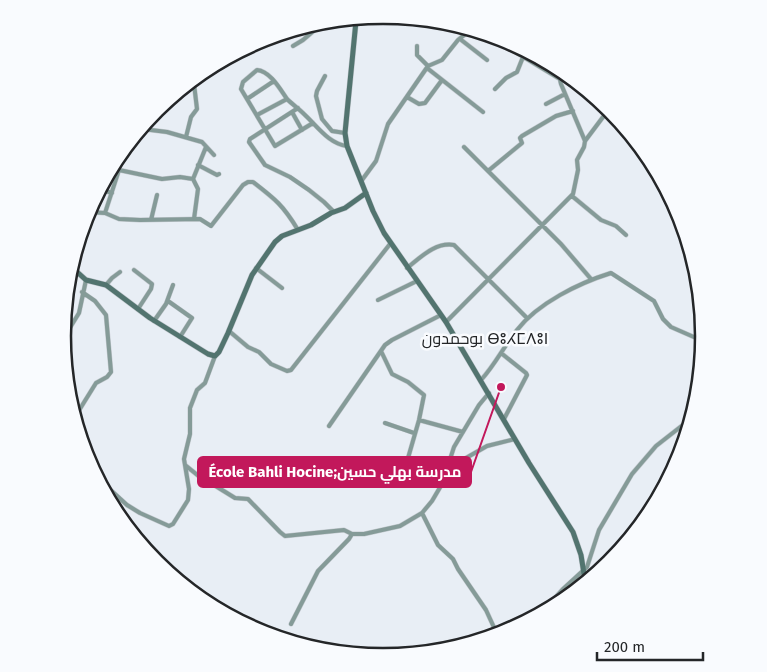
<svg xmlns="http://www.w3.org/2000/svg" width="767" height="672" font-family="'Fira Sans',Cairo,'Noto Sans Tifinagh',sans-serif">
	<rect width="100%" height="100%" fill="#e8eef5"/>
	<g fill="none" stroke-linecap="round" stroke-linejoin="round">
		<defs>
			<path id="street" d="M460 39 487 60
				M255 43V45
				M293 46 303 40 317 28
				M417 46V55L428 66
				M517 46V53L560 79
				M427 68 483 112
				M325 76 317 91 316 96 322 119 332 131 345 133
				M495 89 506 78 517 72 523 57
				M407 97 419 104 425 103 442 80
				M247 99 274 81
				M546 104 565 94
				M298 108 250 139 249 142 265 165 290 177 309 190 324 202 334 212
				M292 112 302 130
				M257 115 287 99
				M313 123 275 146 241 89 243 82 257 70C270 71 280 89 287 99 292 104 299 109 304 114 317 126 329 144 347 146
				M143 129 167 132 202 142 214 155
				M186 137 191 117 197 109 194 84
				M585 141 603 117 613 113
				M464 147 561 244 591 279
				M198 165 217 175 219 174
				M119 170 162 179 180 177 193 179
				M488 171 522 143 520 138 522 136 556 116 573 111
				M362 180 376 161 388 124 428 66 442 60 458 40 468 32
				M102 190 112 193
				M572 196 601 220 616 226 626 235
				M88 212 105 213 119 219 140 220 200 219 211 226 243 185 248 182H253C275 199 283 205 298 230
				M105 213 119 170 118 166
				M194 219 198 189 193 179 206 147
				M151 220 157 195
				M256 268 282 288
				M407 268C421 257 435 242 454 245L527 318
				M134 270 152 284 151 289 138 309
				M106 285 112 278 120 272
				M378 300 417 281
				M168 301 192 318 180 337
				M154 321 166 304 173 285
				M446 322 573 194 578 170 577 160 584 147 585 141 561 84 559 75
				M229 331 248 347 259 352 271 364 287 371 291 370 390 244
				M63 339 79 313 86 280
				M381 351 392 374 408 382 424 395 419 420 406 465
				M501 353 526 373 527 375 504 419
				M481 380C495 365 504 346 517 330 538 303 579 283 611 273L654 301 663 319 671 327 703 341
				M78 412 96 383 107 377 111 372 106 315 95 301 82 292
				M419 420 463 432
				M385 423 414 433
				M329 426 385 345 392 340 441 315
				M185 465 206 482 214 485 235 498 248 499 280 532 285 536 344 530 352 534H364L400 526 422 513 432 501 442 484 454 447 479 405 489 393
				M452 477 459 462 487 446 515 439
				M103 483 127 505 140 513 169 526 173 524 188 500 189 489 184 459 190 434V408L197 390 205 383 215 356
				M422 513 438 545 453 559 458 569 486 610 497 634
				M541 609 554 599 563 589 587 567 599 530 632 474 656 446 688 421
				M291 624 318 571 349 539 352 534"/>
			<path id="secondary" d="M356 21 345 133 347 146 373 211 384 233 446 322 529 463 573 532 581 555 585 580
				M76 271 86 280 106 285 150 318 208 354 215 356 219 352 228 333 252 275 275 242 282 236 311 225 331 213 345 208 366 193"/>
		</defs>
		<!-- street casing -->
		<use href="#street" stroke="#c5cad0" stroke-width="5"/>
		<!-- secondary casing -->
		<use href="#secondary" stroke="#c5cad0" stroke-width="6"/>
		<!-- street -->
		<use href="#street" stroke="#859b98" stroke-width="4"/>
		<!-- secondary -->
		<use href="#secondary" stroke="#52746f" stroke-width="5"/>
	</g>
	<g text-anchor="middle" dominant-baseline="central" stroke-width="5" stroke-linejoin="round" paint-order="stroke">
		<!-- quarter labels -->
		<g font-size="16" fill="#242628" stroke="#f9fbfe">
			<text x="485" y="338">بوحمدون ⴱⵓⵃⵎⴷⵓⵏ</text>
		</g>
	</g>
	<!-- crop -->
	<path d="M0 0H767V672H0ZM71 336a312 312 0 1 1 624 0a312 312 0 1 1-624 0Z" fill="#f9fbfe" fill-rule="evenodd"/>
	<path fill="none" stroke="#242628" stroke-width="2.5" d="M71 336a312 312 0 1 1 624 0a312 312 0 1 1-624 0Z"/>
	<!-- callouts -->
	<path fill="none" stroke="#c2185b" stroke-width="2" d="M501 387L471 472"/>
	<circle fill="#c2185b" stroke="#f9fbfe" stroke-width="2" cx="501" cy="387" r="5"/>
	<rect fill="#c2185b" stroke="#c2185b" stroke-width="2" x="198" y="457" width="273" height="30" rx="5"/>
	<g font-size="15" text-anchor="middle" font-weight="bold" fill="#fff">
		<text x="335" y="477">École Bahli Hocine;مدرسة بهلي حسين</text>
	</g>
	<!-- scale -->
	<path d="M597 652v8h106v-8" fill="none" stroke="#242628" stroke-width="2.5"/>
	<text x="604" y="652" font-size="15" fill="#242628" stroke="#f9fbfe" stroke-width="4" paint-order="stroke">200 m</text>
</svg>
